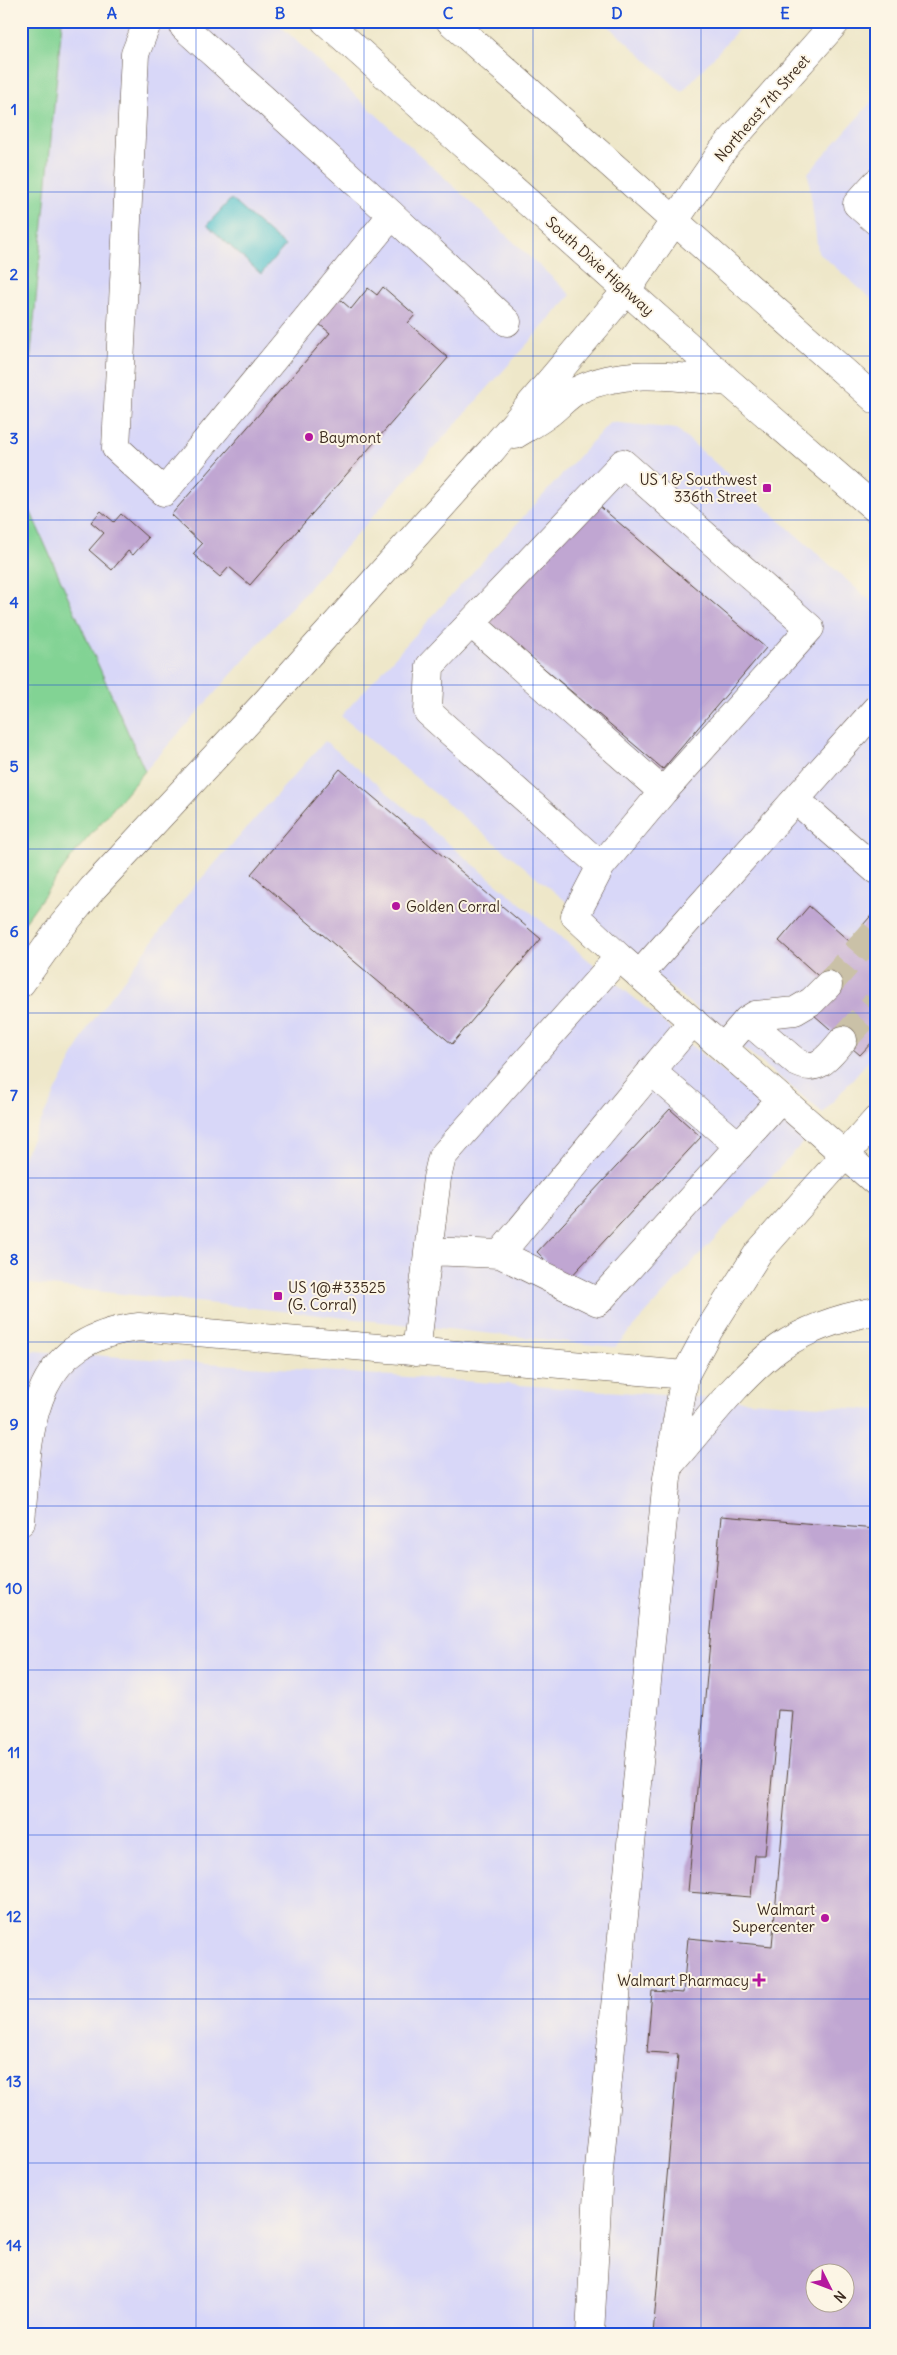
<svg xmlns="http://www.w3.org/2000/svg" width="897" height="2355" font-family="Delius,sans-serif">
	<rect width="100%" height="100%" fill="#fcf5e5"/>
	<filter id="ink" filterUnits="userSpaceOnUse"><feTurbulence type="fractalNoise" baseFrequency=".02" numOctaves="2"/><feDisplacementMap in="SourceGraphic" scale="10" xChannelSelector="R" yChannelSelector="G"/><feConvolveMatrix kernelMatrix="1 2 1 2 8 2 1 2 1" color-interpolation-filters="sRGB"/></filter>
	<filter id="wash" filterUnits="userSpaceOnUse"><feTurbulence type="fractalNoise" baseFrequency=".0096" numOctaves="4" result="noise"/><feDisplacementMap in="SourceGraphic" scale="20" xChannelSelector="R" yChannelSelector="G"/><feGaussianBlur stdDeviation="1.12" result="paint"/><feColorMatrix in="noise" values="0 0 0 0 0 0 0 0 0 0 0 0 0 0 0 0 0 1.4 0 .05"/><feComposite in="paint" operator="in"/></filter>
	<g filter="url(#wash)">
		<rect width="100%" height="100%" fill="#eee7c9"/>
		<!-- built -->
		<path fill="#d8d7f8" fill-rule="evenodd" d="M62 21H275L571 295 145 771 21 490V460Z
			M603 21H746L682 92Z
			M876 97V303L818 252 808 173Z
			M610 422 677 429 876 606V1052L823 1113 341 716Z
			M325 741 805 1140 615 1347 21 1283V1161L88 1027 191 890Z
			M21 1350 876 1410V2334H21ZM814 2272H844V2302H814Z"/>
		<!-- green -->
		<path fill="#82d394" stroke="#5e7e59" d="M21 21H62L21 460Z
			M21 490 145 771 74 854 21 927Z"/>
		<!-- water -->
		<path fill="#57c3cf" stroke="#497676" d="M231 199 285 246 261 274 207 225Z"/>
		<g id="blocks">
			<!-- building -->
			<path fill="#c0a6d2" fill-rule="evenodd" d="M383 287 415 315 408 323 448 358 250 585 229 567 220 577 193 554 202 544 171 515 330 333 313 319 335 295 351 309 368 288 377 295Z
				M590 498 766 648 663 769 487 620Z
				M101 511 114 522 121 514 148 538 133 555 128 551 112 570 89 550 104 533 91 522Z
				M340 769 541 939 452 1044 251 874Z
				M809 906 849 941 876 910V1038L860 1055 814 1015 836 992 779 941Z
				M670 1109 701 1137 567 1281 537 1252Z
				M721 1516 876 1529V2334H653L678 2054 647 2052 652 1991 683 1993 688 1938 772 1946 793 1711 778 1710 765 1855H755L751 1897 688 1892ZM814 2272H844V2302H814Z"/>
		</g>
	</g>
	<g filter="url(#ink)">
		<use href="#blocks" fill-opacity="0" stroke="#564638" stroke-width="1"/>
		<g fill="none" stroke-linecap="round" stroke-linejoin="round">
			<!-- minor-tunnel -->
			<path stroke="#cac1a7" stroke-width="28" stroke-dasharray="28 14" stroke-linecap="butt" d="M828 985 876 930
				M843 1040 876 1004"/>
			<defs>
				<path id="minor" d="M148 21 135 54 116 448 164 492 392 215 184 27
					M876 183 857 204 876 221
					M392 215 507 322
					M627 290 723 150 837 21
					M471 623 663 792
					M796 800 876 870
					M601 866 428 712 430 666 623 463 810 628 663 792 601 866 575 916 619 957
					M639 975 876 709
					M747 1020 796 1062C819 1074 829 1056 843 1040
					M723 1048 747 1020 755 1015 795 1011 812 1001 828 985
					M651 1071 739 1146
					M429 1251 500 1254 693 1021
					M500 1254 598 1302 781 1099
					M416 1352 437 1178 442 1157 619 957 876 1182
					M671 1463C704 1425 739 1377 779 1348 807 1328 843 1317 876 1311
					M21 1522C29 1431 26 1340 139 1327L685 1375
					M590 2334 599 2170 667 1478 685 1375 709 1330 758 1253 876 1120"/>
				<path id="highway" d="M325 21 729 382 876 509
					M450 21 876 400
					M515 435C526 428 538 422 548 414 558 407 566 396 578 390 626 367 678 377 729 382
					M21 983 61 927 93 888 267 701 491 451 627 290"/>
			</defs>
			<!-- minor casing -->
			<use href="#minor" stroke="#564638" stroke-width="29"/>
			<!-- highway casing -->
			<use href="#highway" stroke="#564638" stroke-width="29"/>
			<!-- minor -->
			<use href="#minor" stroke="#fff" stroke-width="28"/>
			<!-- highway -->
			<use href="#highway" stroke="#fff" stroke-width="28"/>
		</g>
	</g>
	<!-- grid -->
	<path fill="none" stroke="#1d4ed8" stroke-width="1" stroke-opacity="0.55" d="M196 21V2334M364 21V2334M533 21V2334M701 21V2334M21 192H876M21 356H876M21 520H876M21 685H876M21 849H876M21 1013H876M21 1178H876M21 1342H876M21 1506H876M21 1670H876M21 1835H876M21 1999H876M21 2163H876"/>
	<!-- markers -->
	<g fill="#b5179e" stroke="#fcf5e5" stroke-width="2">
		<circle cx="309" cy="437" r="5"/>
		<rect x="762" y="483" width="10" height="10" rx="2.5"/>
		<circle cx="396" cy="906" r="5"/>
		<rect x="273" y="1291" width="10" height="10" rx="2.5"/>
		<circle cx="825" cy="1918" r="5"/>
		<path d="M756.5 1972.5h5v5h5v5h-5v5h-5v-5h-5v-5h5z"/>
	</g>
	<g text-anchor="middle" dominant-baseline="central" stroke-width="4" stroke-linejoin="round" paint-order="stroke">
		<!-- street labels -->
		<g font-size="15" fill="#3b2a1e" stroke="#fcf5e5">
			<text transform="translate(762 108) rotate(-49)">Northeast 7th Street</text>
			<text transform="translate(600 266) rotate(42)">South Dixie Highway</text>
		</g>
		<!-- poi labels -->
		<g font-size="15" fill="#3b2a1e" stroke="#fcf5e5" text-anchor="start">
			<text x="319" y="437">Baymont</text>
			<text x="757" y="479" text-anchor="end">US 1 &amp; Southwest<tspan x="757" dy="17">336th Street</tspan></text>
			<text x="406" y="906">Golden Corral</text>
			<text x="288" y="1287">US 1@#33525<tspan x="288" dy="17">(G. Corral)</tspan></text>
			<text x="815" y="1909" text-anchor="end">Walmart<tspan x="815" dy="17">Supercenter</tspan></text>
			<text x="749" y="1980" text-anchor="end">Walmart Pharmacy</text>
		</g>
	</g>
	<!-- margin -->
	<rect width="897" height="2355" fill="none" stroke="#fcf5e5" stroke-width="55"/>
	<!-- north arrow -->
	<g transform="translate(830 2288) rotate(132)"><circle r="24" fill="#fcf5e5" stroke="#afa495"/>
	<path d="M0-4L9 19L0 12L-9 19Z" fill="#b5179e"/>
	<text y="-8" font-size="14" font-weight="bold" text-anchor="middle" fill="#3b2a1e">N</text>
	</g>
	<rect x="28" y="28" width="842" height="2300" fill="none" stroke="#1d4ed8" stroke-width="2"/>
	<g font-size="16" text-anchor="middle" font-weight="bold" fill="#1d4ed8">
		<text x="112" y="19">A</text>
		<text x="280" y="19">B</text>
		<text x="448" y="19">C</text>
		<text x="617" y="19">D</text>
		<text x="785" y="19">E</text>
		<text x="14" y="115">1</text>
		<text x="14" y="280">2</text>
		<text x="14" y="444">3</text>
		<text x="14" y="608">4</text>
		<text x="14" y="772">5</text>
		<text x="14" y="937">6</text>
		<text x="14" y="1101">7</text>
		<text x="14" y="1265">8</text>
		<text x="14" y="1430">9</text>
		<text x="14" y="1594">10</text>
		<text x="14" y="1758">11</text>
		<text x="14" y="1922">12</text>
		<text x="14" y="2087">13</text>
		<text x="14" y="2251">14</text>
	</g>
</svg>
